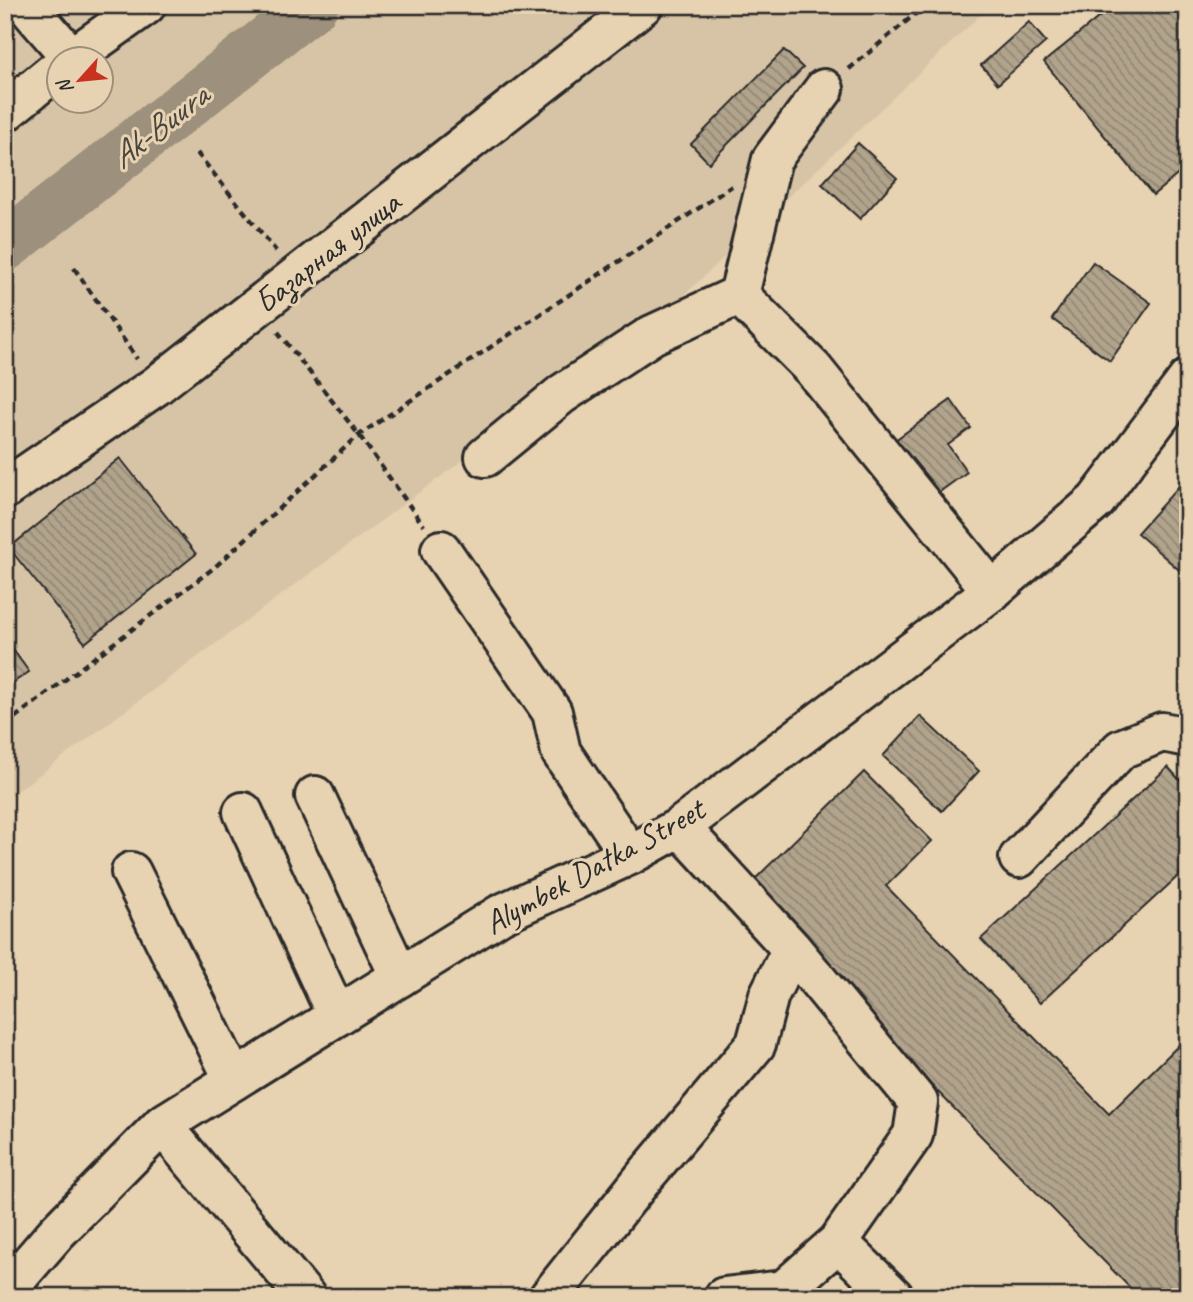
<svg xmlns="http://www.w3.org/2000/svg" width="1193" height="1302" font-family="Caveat,sans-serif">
	<defs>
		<pattern id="building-back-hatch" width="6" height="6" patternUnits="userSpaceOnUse" patternTransform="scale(1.75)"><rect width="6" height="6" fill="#b2a48c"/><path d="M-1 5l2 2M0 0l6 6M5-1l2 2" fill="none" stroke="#918673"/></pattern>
	</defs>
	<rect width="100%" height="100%" fill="#e7d2b1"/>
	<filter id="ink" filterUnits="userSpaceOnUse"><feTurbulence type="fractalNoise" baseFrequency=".0143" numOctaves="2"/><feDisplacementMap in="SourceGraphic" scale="14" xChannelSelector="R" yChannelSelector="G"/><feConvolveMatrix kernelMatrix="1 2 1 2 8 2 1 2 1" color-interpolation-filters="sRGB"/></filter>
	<g filter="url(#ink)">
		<!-- built -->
		<path fill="#d7c4a6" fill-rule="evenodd" d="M5 5H991L680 299 5 800ZM60 60H102V102H60Z"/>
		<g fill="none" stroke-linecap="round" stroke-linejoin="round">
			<!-- river -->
			<path stroke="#9d907c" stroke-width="51" d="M5 246 313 5"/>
		</g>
		<!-- building -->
		<path fill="url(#building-back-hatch)" stroke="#2b2b2b" stroke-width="2" d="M1114 5H1188V166L1153 195 1044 62Z
			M1029 22 1046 42 998 84 981 65Z
			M784 50 803 68 709 163 691 144Z
			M858 143 897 178 860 219 822 184Z
			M1093 262 1151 303 1110 361 1052 319Z
			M951 400 971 428 948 445 967 472 931 498 891 443Z
			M120 458 196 554 85 643 9 548Z
			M1188 476V576L1187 577 1137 533Z
			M5 638 29 672 5 688Z
			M920 716 979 771 942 811 883 756Z
			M1168 767 1188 789V867L1040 1003 981 939Z
			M864 772 932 841 886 886 1109 1114 1188 1036V1279L1169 1297H1139L742 892Z"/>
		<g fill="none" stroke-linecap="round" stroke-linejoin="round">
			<defs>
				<path id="minor" d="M26 5 71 57
					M69 60 146 5
					M824 89 772 159 739 295 813 369 992 591
					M5 112 60 67
					M485 457 562 394 652 335 739 295
					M5 489 156 386 643 5
					M441 550 552 712 561 752 630 855
					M315 796 400 977
					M243 812 337 1016
					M680 827 792 949 918 1102 913 1135 838 1242 894 1297
					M1019 858 1121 749 1162 732 1188 737
					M131 872 234 1080
					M162 1125 306 1297
					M549 1297 645 1176 756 1044 769 995 792 949
					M724 1297 784 1290 838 1242"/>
				<path id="major" d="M5 1292 57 1232 162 1125 501 914 630 855 680 827 992 591 1096 501 1188 379"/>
			</defs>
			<!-- minor casing -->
			<use href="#minor" stroke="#2b2b2b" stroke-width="44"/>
			<!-- major casing -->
			<use href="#major" stroke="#2b2b2b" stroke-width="44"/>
			<!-- path -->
			<path stroke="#2b2b2b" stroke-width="4.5" stroke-dasharray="7 5" stroke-linecap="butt" d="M849 69 926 5
				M197 153 276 251
				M74 268 137 359
				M278 332 359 435 424 526
				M5 725 215 567 359 435 732 186"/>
			<!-- minor -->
			<use href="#minor" stroke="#e7d2b1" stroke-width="38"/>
			<!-- major -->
			<use href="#major" stroke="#e7d2b1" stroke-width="38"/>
		</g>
	</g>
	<g text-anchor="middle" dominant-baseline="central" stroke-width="6" stroke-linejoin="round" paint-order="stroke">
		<!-- street labels -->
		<g font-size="33" fill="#2b2b2b" stroke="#e7d2b1">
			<text transform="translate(327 252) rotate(-38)">Базарная улица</text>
			<text transform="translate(594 866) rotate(-29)">Alymbek Datka Street</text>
		</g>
		<!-- water labels -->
		<g font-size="35" font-style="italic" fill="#48443f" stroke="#e7d2b1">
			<text transform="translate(159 126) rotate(-38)">Ak-Buura</text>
		</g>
	</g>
	<!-- margin -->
	<rect width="1193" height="1302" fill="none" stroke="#e7d2b1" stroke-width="28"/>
	<rect x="14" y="14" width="1165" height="1274" fill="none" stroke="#2b2b2b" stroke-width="2.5" filter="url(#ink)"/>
	<!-- north arrow -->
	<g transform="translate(80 80) rotate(243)"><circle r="33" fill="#e7d2b1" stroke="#9c8f7b" stroke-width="2"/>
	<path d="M0-5L12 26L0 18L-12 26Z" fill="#c8321e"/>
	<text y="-10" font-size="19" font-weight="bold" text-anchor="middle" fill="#2b2b2b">N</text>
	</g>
</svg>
